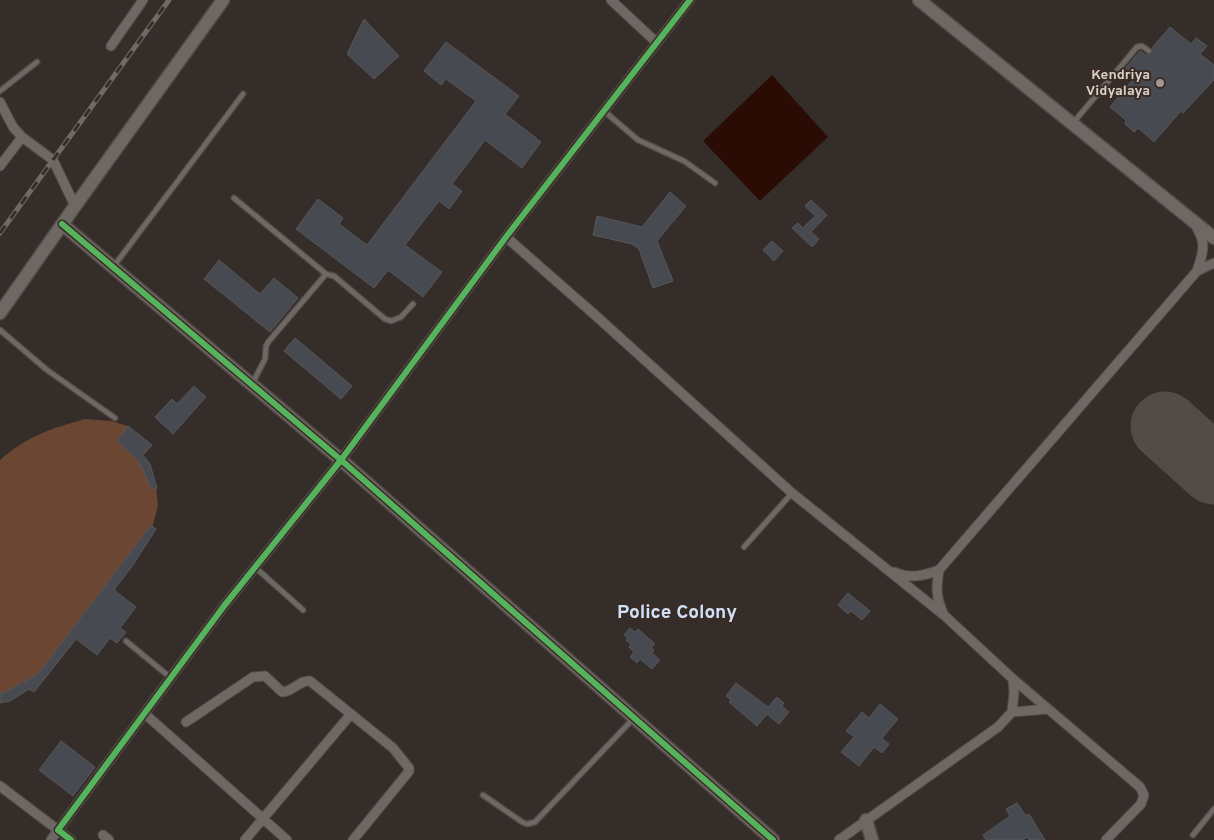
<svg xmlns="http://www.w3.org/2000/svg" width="1214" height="840" font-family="Overpass,sans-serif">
	<rect width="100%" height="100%" fill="#352d29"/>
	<!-- grass -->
	<path fill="#6b4632" d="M85 419 111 421 128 426 152 445 143 455 156 485 158 506 148 542 76 638 43 681 0 703V460C26 437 52 428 85 419Z"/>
	<!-- water -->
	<path fill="#2a0c04" d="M772 75 828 137 760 201 703 141Z"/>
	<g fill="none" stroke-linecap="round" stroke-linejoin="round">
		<!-- runway -->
		<path stroke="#524c48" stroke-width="69" d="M1165 426 1214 470"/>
	</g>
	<!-- building -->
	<path fill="#484a51" stroke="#585657" d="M364 19 399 56 374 79 347 54Z
		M1170 27 1191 44 1196 38 1207 46 1200 54 1214 65V80L1183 113 1181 111 1154 142 1138 128 1134 132 1125 124 1126 120 1110 107 1134 78 1124 70 1140 51 1146 55 1152 54V48Z
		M446 42 519 96 505 114 541 142 522 168 485 140 452 184 462 191 449 209 439 201 405 245 442 272 423 297 388 270 374 288 296 229 318 199 343 218 339 224 367 245 476 101 446 79 441 85 424 71Z
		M670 192 686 206 657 241 673 281 653 288 639 249 632 244 593 235 597 216 642 227Z
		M811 200 827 215 811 232 819 239 812 247 792 228 798 223 803 228 815 216 805 206Z
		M772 241 783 251 774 261 763 250Z
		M219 260 260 294 274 278 298 298 270 332 204 279Z
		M295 338 352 386 341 399 284 351Z
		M194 386 206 397 173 434 155 417 172 399 177 404Z
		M128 426 152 445 143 455 150 464 157 488 152 489 138 460 117 441Z
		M151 525 156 529 133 565 114 590 136 607 120 628 126 632 117 643 110 638 97 655 76 639 34 692 29 689 10 701 0 703V693L5 692 38 674Z
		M848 593 870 611 862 620 851 611 848 614 838 605Z
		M630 628 635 632 638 629 655 644 651 648 654 650 652 653 660 660 652 669 640 659 637 663 630 657 634 652 629 647 631 644 626 640 628 638 624 635Z
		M736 683 768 707 777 697 784 703 782 706 789 712 779 724 767 714 757 726 729 702 731 700 726 696Z
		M880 704 898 719 882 738 889 744 882 753 874 747 859 766 841 752 854 737 846 731 862 712 869 718Z
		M61 741 95 767 73 796 39 770Z
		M1017 803 1026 816 1029 814 1045 840H1029L1028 837 1022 840H986L983 835 1010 816 1006 809Z"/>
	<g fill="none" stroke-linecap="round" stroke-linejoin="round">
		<defs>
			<path id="lane" d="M0 91 37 62
				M604 111 638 140 684 161 715 183
				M1073 123 1137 47 1142 46 1149 51
				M234 198 326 274
				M114 266 243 94
				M0 330 47 370 115 418
				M252 384 265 359 266 346 269 341 326 274 334 276 385 319 391 321 401 317 413 304
				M744 547 792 493
				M256 568 303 610
				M126 641 171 678
				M483 795 522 822 527 824 535 822 633 719
				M1193 835 1214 809"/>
			<path id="street" d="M611 0 656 42
				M111 46 143 0
				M0 102 13 127 22 137 53 160 75 206
				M0 166 22 137
				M506 237 595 315 792 493 945 616 1013 679 1140 787 1144 795 1141 804 1106 840
				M1197 271 1214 263
				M939 570C936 588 936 597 943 613
				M894 572C910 579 923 576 939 570L1197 271C1203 252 1207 245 1196 226
				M1012 712 1048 709
				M145 714 287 840
				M186 722 253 677 265 676 282 692C293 692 299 680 310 681L393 748 409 768V771L406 775 353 840
				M0 786 58 830 51 840
				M103 835 109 840
				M71 840 58 830 224 606 341 460 506 237 690 0
				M245 840 351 714
				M839 840 998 727 1012 712 1014 693 1013 679"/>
			<path id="secondary" d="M919 0 1214 238
				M62 224 341 460 773 840
				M0 313 75 206 223 0
				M866 820 872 840"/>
		</defs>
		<!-- lane casing -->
		<use href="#lane" stroke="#524a47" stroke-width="7"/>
		<!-- street casing -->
		<use href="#street" stroke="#524a47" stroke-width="11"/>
		<!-- secondary casing -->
		<use href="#secondary" stroke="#524a47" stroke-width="15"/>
		<!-- lane -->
		<use href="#lane" stroke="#6e6864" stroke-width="4.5"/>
		<!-- street -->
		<use href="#street" stroke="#6e6864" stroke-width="9"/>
		<!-- secondary -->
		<use href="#secondary" stroke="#6e6864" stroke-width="12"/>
		<defs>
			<path id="rail" d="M0 233 169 0"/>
		</defs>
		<!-- rail casing -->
		<use href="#rail" stroke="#706a67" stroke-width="5"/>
		<!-- rail -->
		<use href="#rail" stroke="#3a2c24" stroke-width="3" stroke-dasharray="9" stroke-linecap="butt"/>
		<defs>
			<path id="cycleway" d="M62 224 341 460 773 840
				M71 840 58 830 224 606 341 460 506 237 690 0"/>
		</defs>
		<!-- cycleway casing -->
		<use href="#cycleway" stroke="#3a2c24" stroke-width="9"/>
		<!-- cycleway -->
		<use href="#cycleway" stroke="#56b35d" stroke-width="6"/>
	</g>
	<!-- markers -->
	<circle fill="#a09692" stroke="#3a2c24" stroke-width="2" cx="1160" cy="83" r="5"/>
	<g text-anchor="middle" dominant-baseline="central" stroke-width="4" stroke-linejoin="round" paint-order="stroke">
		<!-- poi labels -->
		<g font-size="14" font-weight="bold" fill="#d9cfca" stroke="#3a2c24" text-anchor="end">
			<text x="1150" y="75">Kendriya<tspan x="1150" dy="16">Vidyalaya</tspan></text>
		</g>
		<!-- district labels -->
		<g font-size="19" font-weight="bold" fill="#d0e2fb" stroke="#3a2c24">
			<text x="677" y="613">Police Colony</text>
		</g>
	</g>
</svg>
